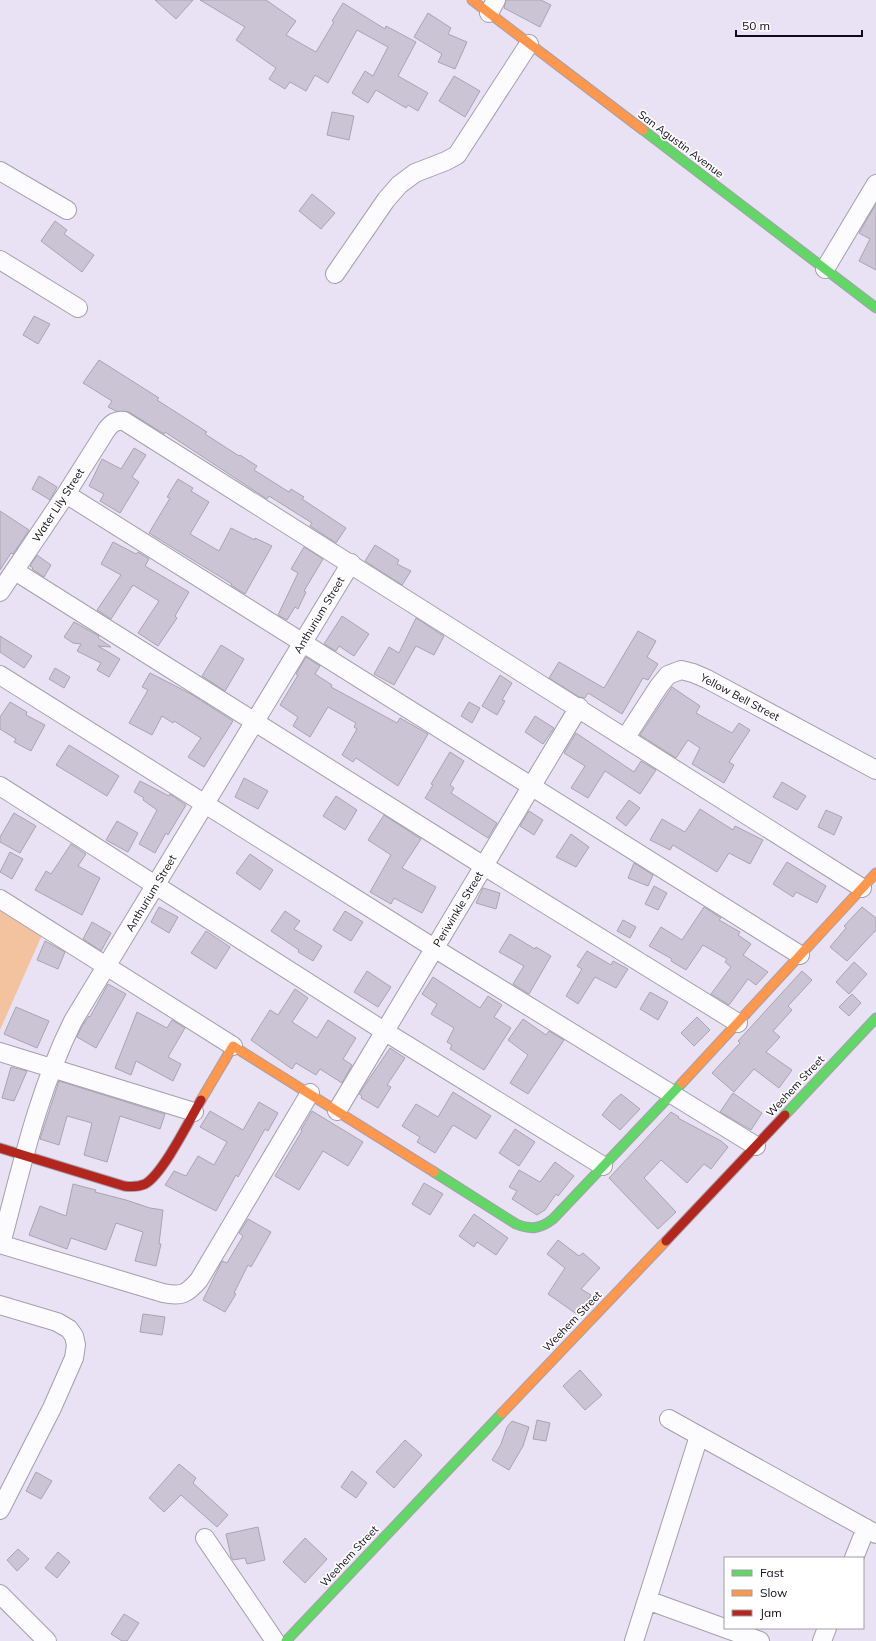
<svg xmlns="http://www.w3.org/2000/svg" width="876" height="1641" font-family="Mulish,sans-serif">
	<rect width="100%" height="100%" fill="#e9e2f4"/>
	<!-- green -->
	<path fill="#f3c29e" d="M0 909 42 935 0 1030Z"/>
	<!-- building -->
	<path fill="#cac4d4" stroke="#a9a3b3" d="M155 0H193L176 19Z
		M200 0H266L296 21 286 35 316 52 334 22 332 21 343 3 385 29 386 26 416 42 398 76 428 93 418 111 408 105 406 108 376 90 368 103 352 93 365 71 373 76 388 47 357 30 328 83 315 75 306 91 290 82 285 89 269 79 276 68 236 40 245 27Z
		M506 0H541L551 5 540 27 504 8Z
		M428 13 451 28 448 34 467 42 455 69 438 62 442 54 414 37Z
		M454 76 480 91 465 117 439 101Z
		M332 112 354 116 349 140 327 135Z
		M312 194 335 213 321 229 299 211Z
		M876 204V270L859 261 870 239 859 233Z
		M55 221 67 230 64 234 94 255 82 272 41 241Z
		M34 316 50 324 38 344 23 335Z
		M99 360 159 398 157 400 207 432 205 434 239 456 240 455 257 466 254 470 289 492 291 489 304 497 302 499 346 528 336 543 310 526 312 523 269 496 267 499 165 432 164 434 129 412 116 411 108 407 112 401 83 383Z
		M134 448 146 455 132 477 139 482 120 513 100 501 104 494 89 486 102 459 121 469Z
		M39 476 57 487 50 500 32 489Z
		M178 479 193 488 191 491 209 502 190 534 219 551 231 528 255 540V538L272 546 245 594 231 585 232 584 149 533 170 498 167 497Z
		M0 511 29 530 13 554 11 553 0 570Z
		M113 542 136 554 138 552 149 559 145 566 189 592 175 616 177 618 158 646 138 633 159 601 133 585 111 619 97 610 121 575 101 564Z
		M375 545 399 560 397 564 411 571 402 585 365 561Z
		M304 547 323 559 304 591 306 592 298 609 295 607 287 620 278 615 298 573 291 569Z
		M37 555 51 565 44 577 32 569 33 568 30 566Z
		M342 616 369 634 354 656 339 646 336 651 324 644Z
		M416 618 444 636 434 655 416 646 394 685 374 674 389 647 399 653Z
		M74 622 99 636 98 638 101 640 111 647 98 646 120 659 109 677 97 670 101 663 77 651 81 644 73 643 64 637Z
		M638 631 656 641 647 657 658 664 648 680 643 678 622 714 588 693 585 698 579 697 549 678 559 662 604 688Z
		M0 636 32 656 24 668 0 652Z
		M221 645 244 659 225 691 202 676Z
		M306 657 320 666 315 674 332 685 331 687 397 723 400 718 428 734 398 786 356 758 353 762 342 755 357 729 354 727 356 723 328 707 310 737 293 726 298 717 280 705 298 675 296 674Z
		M55 668 70 677 64 688 49 679Z
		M150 673 191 694 233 721 204 767 188 757 201 738 174 721 173 723 162 716 152 735 129 723 148 690 142 687Z
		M500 675 512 683 502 700 505 701 497 715 482 706Z
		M672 687 700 706 696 713 732 733 739 723 750 730 729 762 734 765 724 783 692 764 700 748 688 740 676 758 640 735Z
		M10 702 27 712 26 715 45 725 31 751 14 742 16 739 0 729V717Z
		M469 702 480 708 472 723 461 716Z
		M535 716 554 728 543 744 525 732Z
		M576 733 634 772 641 761 656 770 640 794 605 771 588 798 571 788 585 766 564 753Z
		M69 745 119 776 107 796 56 765Z
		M450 752 464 761 450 785 454 788 451 793 497 823 488 838 425 798 433 785 431 784Z
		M244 778 268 791 258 809 235 797Z
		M140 781 169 796 170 794 186 805 168 835 166 833 155 853 139 844 157 810 143 800 144 798 134 792Z
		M782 782 806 796 797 810 773 797Z
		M336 796 357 810 345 830 323 816Z
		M629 800 640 808 626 826 616 818Z
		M700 809 733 830 735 826 763 840 750 864 729 853 717 872 673 845 670 850 650 840 662 819 685 832Z
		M826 810 842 817 834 835 818 827Z
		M529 811 543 820 534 835 520 826Z
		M14 813 36 826 20 853 0 842V837Z
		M384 815 421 839 402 868 436 887 422 913 394 898 391 904 370 892 391 855 368 840Z
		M117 821 138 833 128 852 106 840Z
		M571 834 589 847 576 867 556 857Z
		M71 844 86 854 78 866 100 878 82 915 35 890 46 871 51 874Z
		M10 852 23 859 12 879 0 872Z
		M250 854 273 870 260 890 236 873Z
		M787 862 826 886 817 903 796 892 793 897 773 884Z
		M634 863 653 875 648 886 628 878Z
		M654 886 667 893 658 910 645 904Z
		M483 888 500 893 496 909 476 903Z
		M159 907 178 917 169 933 151 922Z
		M704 907 721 918 719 920 740 932 738 935 751 944 743 955 768 972 756 985 748 979 729 1005 711 994 731 967 725 962 727 959 703 945 686 970 671 961 672 959 649 946 661 927 682 940Z
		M862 907 876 918V930L847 961 830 947 846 928 844 926Z
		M285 911 300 921 294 929 322 946 313 961 298 952 299 950 271 931Z
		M345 911 363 922 351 941 333 930Z
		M623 920 636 927 630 938 617 931Z
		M92 922 111 933 101 951 83 939Z
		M206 931 230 947 216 969 191 953Z
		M510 934 535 949 536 947 551 956 529 994 513 984 524 966 499 952Z
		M45 941 65 952 58 969 37 960Z
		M587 951 611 965 613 961 628 969 616 988 595 977 578 1004 566 996 582 969 577 966Z
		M854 962 867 974 849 994 836 982Z
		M367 971 391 987 378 1007 354 992Z
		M802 971 812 980 788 1006 792 1010 773 1031 780 1037 766 1052 792 1070 779 1088 754 1069 734 1092 712 1073 740 1043 738 1041Z
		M433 977 480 1008 488 996 502 1005 494 1017 511 1028 484 1070 450 1049 452 1045 447 1042 454 1028 431 1014 437 1004 422 994Z
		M108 984 126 994 96 1048 77 1037 82 1026 89 1016 90 1017Z
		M295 989 308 998 292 1022 317 1038 328 1020 356 1038 343 1059 352 1065 342 1083 320 1069 316 1075 296 1063 292 1069 251 1040 270 1010 278 1015Z
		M650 992 668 1002 658 1020 640 1009Z
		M852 994 861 1003 849 1016 839 1007Z
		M16 1007 49 1021 37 1048 4 1034Z
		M137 1012 167 1028 172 1020 185 1028 168 1057 181 1064 173 1081 136 1061 131 1075 115 1068Z
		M697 1017 710 1030 694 1046 681 1033Z
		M523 1019 546 1035 549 1031 564 1040 528 1094 510 1083 528 1055 508 1040Z
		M390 1048 405 1058 387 1085 391 1087 378 1108 361 1098 362 1096 359 1094Z
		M11 1067 27 1071 14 1101 2 1098Z
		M59 1081 165 1114 160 1129 120 1116 107 1162 84 1155 92 1123 67 1116 59 1145 40 1139Z
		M453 1092 491 1116 476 1139 453 1125 435 1153 417 1142 420 1137 402 1126 416 1104 438 1117Z
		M733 1093 762 1113 751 1130 720 1112Z
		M621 1094 640 1109 620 1130 602 1115 613 1101Z
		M259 1102 278 1113 268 1131 265 1129 238 1177 236 1175 216 1211 165 1185 174 1171 186 1176 198 1156 214 1165 227 1142 200 1127 210 1111 243 1130Z
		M312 1111 363 1142 348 1166 323 1151 299 1190 275 1176 302 1131 301 1130Z
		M671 1112 679 1117 678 1118 721 1141 728 1147 711 1169 704 1164 687 1183 661 1160 644 1178 676 1212 658 1229 609 1178Z
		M515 1129 535 1142 519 1166 499 1153Z
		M555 1162 574 1176 558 1196 556 1194 545 1210 537 1215 512 1199 517 1191 509 1187 519 1170 540 1182Z
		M424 1183 443 1194 430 1215 412 1204Z
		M73 1184 96 1190 95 1192 126 1200 150 1208 163 1210 159 1244H161L156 1266 135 1261 143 1232 116 1223 106 1250 71 1238 67 1249 29 1235 40 1206 66 1216Z
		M474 1214 508 1238 496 1255 477 1242 474 1247 459 1236Z
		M248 1219 271 1232 251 1267 248 1265 234 1293 236 1294 225 1312 203 1300 222 1261 227 1263 243 1236 239 1233Z
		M558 1240 579 1256 583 1253 600 1268 581 1289 591 1295 578 1315 548 1294 565 1268 547 1254Z
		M143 1314 165 1317 162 1335 140 1332Z
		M580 1370 602 1395 585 1410 563 1386Z
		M537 1420 550 1423 546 1441 533 1439Z
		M512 1421 529 1427 523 1446 509 1470 492 1460 501 1444 507 1427Z
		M405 1440 422 1455 394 1488 376 1472Z
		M179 1464 196 1478 193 1483 228 1515 217 1527 181 1495 164 1512 149 1498Z
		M352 1471 367 1483 356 1498 341 1487Z
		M36 1472 52 1481 41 1499 26 1491Z
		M258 1527 265 1560 247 1564 245 1558 233 1560 231 1557 226 1534Z
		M305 1538 327 1559 305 1583 283 1562Z
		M18 1549 29 1559 17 1571 7 1560Z
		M58 1552 70 1562 57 1578 45 1568Z
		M124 1614 139 1623 127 1641H122L111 1634Z"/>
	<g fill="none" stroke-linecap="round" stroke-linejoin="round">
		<defs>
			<path id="street" d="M489 13 496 0
				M0 171 67 210
				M0 260 78 308
				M825 269 876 184
				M335 274 386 200 399 185 415 173 446 161 457 155 529 44
				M66 494 800 955
				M15 571 484 866 738 1023
				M0 592 66 494 107 429C112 423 116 420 124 421L862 888
				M0 675 434 948 756 1146
				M626 737 659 686 668 675 681 670 693 673 707 679 876 770
				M0 786 384 1031 603 1166
				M0 899 233 1046
				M0 1052 194 1112
				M337 1111 579 707
				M0 1244 163 1293C181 1297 187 1294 199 1280L310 1093
				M1 1244C21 1169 38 1091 73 1021L351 563
				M0 1305 57 1322 69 1329 74 1336 76 1345 74 1358 52 1408 0 1510
				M669 1419 876 1534
				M205 1538 275 1641
				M854 1558 866 1528
				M0 1594 47 1641
				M647 1600 760 1641
				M634 1641 699 1436
				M822 1641 827 1628"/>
			<path id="fast" d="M643 130 876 308
				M785 1115 876 1018
				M434 1172 516 1224C531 1230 540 1229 553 1219L682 1083
				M286 1641 502 1413"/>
			<path id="slow" d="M472 0 643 130
				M682 1083 876 873
				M201 1100 233 1046 434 1172
				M502 1413 666 1241"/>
			<path id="jam" d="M0 1148 124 1186C131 1187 138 1187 145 1184 163 1174 190 1119 201 1100
				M666 1241 785 1115"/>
		</defs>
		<!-- street casing -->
		<use href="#street" stroke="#a49ead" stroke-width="20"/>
		<!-- fast casing -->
		<use href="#fast" stroke="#a49ead" stroke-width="11"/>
		<!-- slow casing -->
		<use href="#slow" stroke="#a49ead" stroke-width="11"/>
		<!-- jam casing -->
		<use href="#jam" stroke="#a49ead" stroke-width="11"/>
		<!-- street -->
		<use href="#street" stroke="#fcfbfd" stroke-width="18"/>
		<!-- fast -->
		<use href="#fast" stroke="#63d668" stroke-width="9"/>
		<!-- slow -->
		<use href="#slow" stroke="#ff974d" stroke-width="9"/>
		<!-- jam -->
		<use href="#jam" stroke="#b3261e" stroke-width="9"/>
	</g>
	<g text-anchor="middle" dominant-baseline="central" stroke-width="3.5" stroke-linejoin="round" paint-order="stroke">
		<!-- street labels -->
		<g font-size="11" fill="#110b19" stroke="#fff">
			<text transform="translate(681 144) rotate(37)">San Agustin Avenue</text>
			<text transform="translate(58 505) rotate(-57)">Water Lily Street</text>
			<text transform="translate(319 615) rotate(-59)">Anthurium Street</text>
			<text transform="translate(740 697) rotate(28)">Yellow Bell Street</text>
			<text transform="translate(151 893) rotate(-59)">Anthurium Street</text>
			<text transform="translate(458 909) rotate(-59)">Periwinkle Street</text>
			<text transform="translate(795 1086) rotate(-47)">Weehem Street</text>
			<text transform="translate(572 1321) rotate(-46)">Weehem Street</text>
			<text transform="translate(349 1556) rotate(-47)">Weehem Street</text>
		</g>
	</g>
	<!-- legend -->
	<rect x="724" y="1557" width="140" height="72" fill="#ffffff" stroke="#a09da3"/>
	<rect x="732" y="1570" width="20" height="6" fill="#63d668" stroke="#a09da3"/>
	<text x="760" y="1577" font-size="12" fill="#110b19">Fast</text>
	<rect x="732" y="1590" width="20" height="6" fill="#ff974d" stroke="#a09da3"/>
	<text x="760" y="1597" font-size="12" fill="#110b19">Slow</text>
	<rect x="732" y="1610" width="20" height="6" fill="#b3261e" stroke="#a09da3"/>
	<text x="760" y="1617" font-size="12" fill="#110b19">Jam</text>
	<!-- scale -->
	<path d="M736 30v6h126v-6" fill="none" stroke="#110b19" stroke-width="2"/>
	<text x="742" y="30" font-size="12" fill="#110b19" stroke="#ffffff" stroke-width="3" paint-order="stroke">50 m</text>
</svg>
